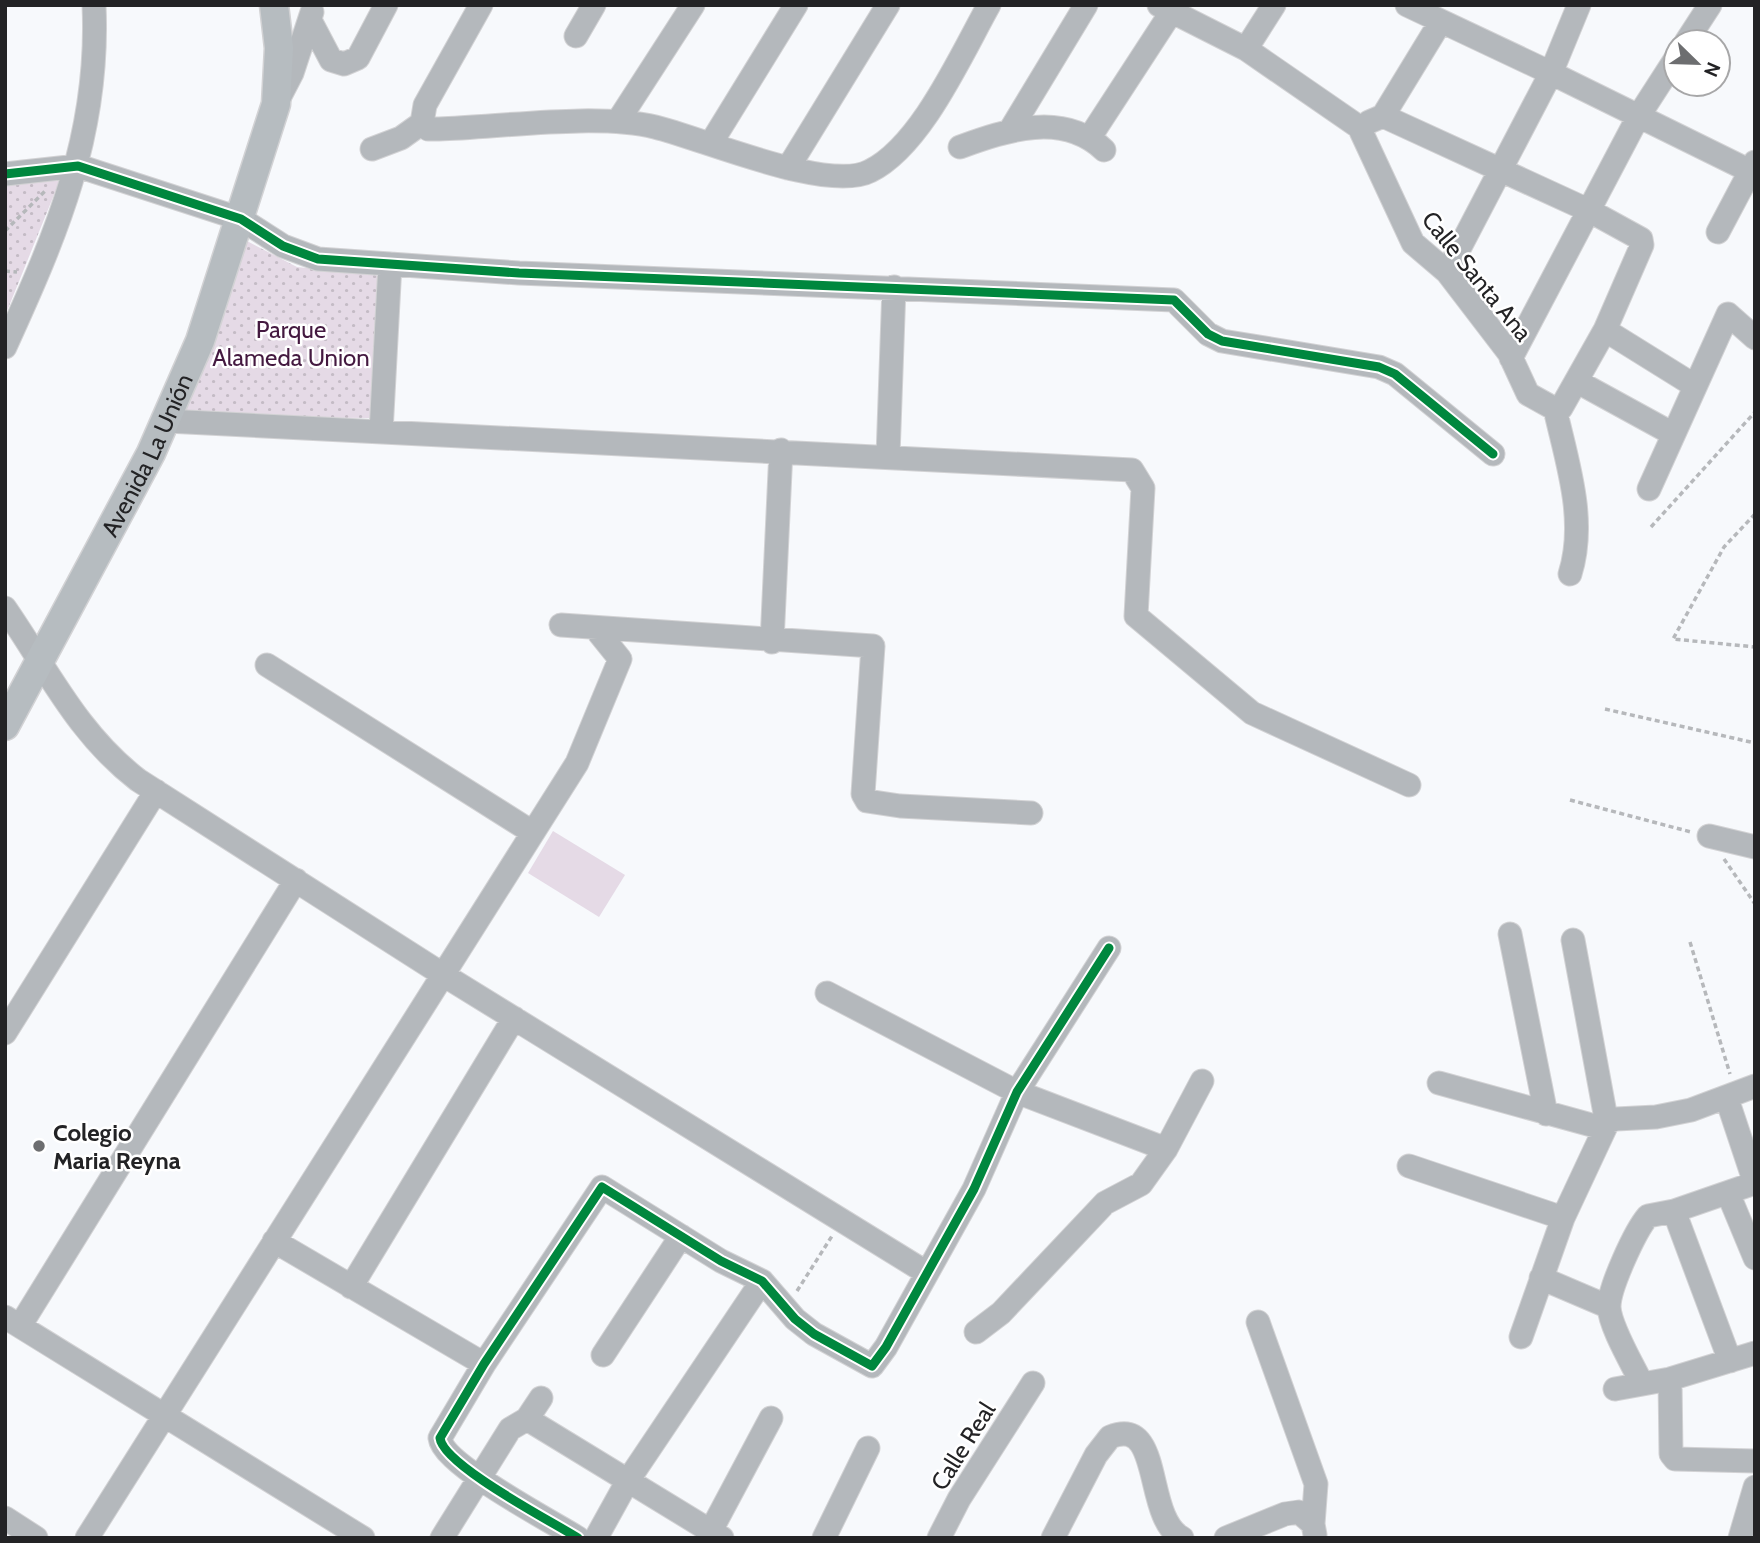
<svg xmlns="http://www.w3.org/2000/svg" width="1760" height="1543" font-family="Cabin,sans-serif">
	<defs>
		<pattern id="park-dots" width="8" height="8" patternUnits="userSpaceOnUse" patternTransform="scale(1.75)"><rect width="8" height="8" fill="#e5dae6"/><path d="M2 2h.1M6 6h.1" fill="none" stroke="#c4bbc5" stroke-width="1.8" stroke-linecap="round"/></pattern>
	</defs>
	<rect width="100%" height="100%" fill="#f7f9fc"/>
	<!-- grass -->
	<path fill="#e5dae6" d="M553 831 625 875 599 917 528 873Z"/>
	<!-- park -->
	<path fill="url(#park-dots)" d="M62 175 5 316V181Z
		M245 240 297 267 382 276 372 418 206 417 179 409Z"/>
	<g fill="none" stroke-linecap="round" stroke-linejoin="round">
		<defs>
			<path id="minor" d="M1159 5 1246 49 1359 127 1413 243 1447 272 1509 353 1528 394 1555 409 1561 408 1605 330 1642 245 1641 239 1590 211 1383 116
				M1407 5 1551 73 1579 5
				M310 20 331 60 344 64 358 58 386 5
				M576 36 594 5
				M1686 42 1710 5
				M1246 49 1274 5
				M278 100 292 73 312 12
				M618 121 693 5
				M1369 122 1383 116 1441 21
				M422 123 428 129H439C501 127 597 113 655 127 704 139 828 193 870 171 921 146 961 55 989 5
				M422 123 425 105 481 5
				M1011 129 1086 5
				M1090 137 1176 5
				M711 143 796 5
				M960 147C1007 130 1063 111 1104 150
				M372 149 401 138 422 123
				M788 168 888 5
				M5 174 78 166 241 219 283 246 318 259 519 273 1174 300 1208 334 1222 341 1379 367 1395 374 1493 454
				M1718 232 1755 162
				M1447 272 1551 73 1750 171
				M1605 330 1695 386
				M5 347C57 233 100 133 94 5
				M1511 358 1638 117 1676 58
				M1578 382 1673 434
				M1555 409C1567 462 1587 520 1570 574
				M167 421 1132 470 1143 488 1136 616 1252 713 1409 785
				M381 432 390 264
				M888 456 894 287
				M1649 489 1728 314 1755 338
				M5 608C48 670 77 733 138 780L442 974 927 1273
				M561 625 873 646 863 794 867 801 900 806 1031 813
				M772 642 781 450
				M267 665 532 832
				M1709 836 1755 847
				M1510 934 1546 1114
				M827 993 1017 1092 1166 1149
				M5 1033 156 791
				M1439 1083 1595 1126 1616 1119 1656 1117 1691 1110 1755 1086
				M1409 1166 1563 1218
				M1728 1193 1755 1258
				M1674 1211 1730 1361
				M274 1241 484 1364
				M1541 1278 1609 1307
				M351 1287 514 1018
				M5 1317 363 1538
				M1258 1322 1316 1484 1313 1524
				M20 1326 296 880
				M976 1332 1001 1313 1105 1203 1141 1184 1166 1149 1202 1081
				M1521 1337 1563 1218 1607 1124 1573 940
				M603 1355 681 1236
				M1670 1379 1671 1454 1675 1459 1755 1461
				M1642 1384C1633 1365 1610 1327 1609 1307 1609 1288 1635 1231 1648 1216L1674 1211 1755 1183 1727 1099
				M1615 1389 1670 1379 1755 1353
				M527 1419 722 1538
				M5 1518 36 1538
				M87 1538 577 763 620 659 595 628
				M442 1538 510 1429 527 1419 541 1398
				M578 1538C551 1521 443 1465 440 1438L484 1364 602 1187 721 1261 762 1281 795 1319 814 1334 872 1366 886 1347 974 1189 1017 1092 1109 948
				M596 1538 627 1482 762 1281
				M707 1538 771 1418
				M824 1538 868 1448
				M939 1538 959 1499 1033 1383
				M1053 1538 1096 1455 1110 1437C1164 1415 1143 1517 1182 1538
				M1226 1538 1285 1514 1299 1512 1313 1524 1315 1535
				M1740 1538 1755 1487"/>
			<g id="major">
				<path id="s1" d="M5 726 151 453 200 341 276 104 279 48 274 5"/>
			</g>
		</defs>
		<!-- minor casing -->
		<use href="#minor" stroke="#d2d2d4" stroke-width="25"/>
		<!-- major casing -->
		<use href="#major" stroke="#d2d2d4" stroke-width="31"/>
		<!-- path -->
		<path stroke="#b6b8bb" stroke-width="3.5" stroke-dasharray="5 3.5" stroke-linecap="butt" d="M5 231 46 190
			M5 271 17 272
			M1755 514 1724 547 1673 639 1755 647
			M1651 527 1755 412
			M1605 709 1755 743
			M1570 800 1691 832
			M1724 859 1755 904
			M1690 942 1730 1074
			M797 1291 832 1236"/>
		<!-- minor -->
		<use href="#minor" stroke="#b4b8bc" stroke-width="23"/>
		<!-- major -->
		<use href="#major" stroke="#b6bcc0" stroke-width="28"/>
		<defs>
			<path id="cycleway" d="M5 174 78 166 241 219 283 246 318 259 519 273 1174 300 1208 334 1222 341 1379 367 1395 374 1493 454
				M578 1538C551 1521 443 1465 440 1438L484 1364 602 1187 721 1261 762 1281 795 1319 814 1334 872 1366 886 1347 974 1189 1017 1092 1109 948"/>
		</defs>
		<!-- cycleway casing -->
		<use href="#cycleway" stroke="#fff" stroke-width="13"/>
		<!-- cycleway -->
		<use href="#cycleway" stroke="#00873e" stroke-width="9"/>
	</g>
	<!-- markers -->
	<circle fill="#6d6e70" stroke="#fff" stroke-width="2.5" cx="39" cy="1146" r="7"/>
	<g text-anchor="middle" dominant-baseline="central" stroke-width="5" stroke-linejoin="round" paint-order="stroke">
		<!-- street labels -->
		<g font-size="24" fill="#232325" stroke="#fff">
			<text transform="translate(1477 276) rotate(51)">Calle Santa Ana</text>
			<text stroke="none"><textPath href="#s1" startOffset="306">Avenida La Unión</textPath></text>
			<text transform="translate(963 1446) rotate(-58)">Calle Real</text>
		</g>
		<!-- park labels -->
		<g font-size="24" fill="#441940" stroke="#fff">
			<text x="291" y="329">Parque<tspan x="291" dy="28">Alameda Union</tspan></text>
		</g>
		<!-- poi labels -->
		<g font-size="24" font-weight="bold" fill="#232325" stroke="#fff" text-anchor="start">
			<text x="53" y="1132">Colegio<tspan x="53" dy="28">Maria Reyna</tspan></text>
		</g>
	</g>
	<!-- border -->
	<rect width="1760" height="1543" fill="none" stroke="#232325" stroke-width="14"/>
	<!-- north arrow -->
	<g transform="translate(1697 63) rotate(113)"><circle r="33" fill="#ffffff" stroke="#a7a7a8" stroke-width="2"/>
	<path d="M0-5L12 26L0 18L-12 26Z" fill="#6d6e70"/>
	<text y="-10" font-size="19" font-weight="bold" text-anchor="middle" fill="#232325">N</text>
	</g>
</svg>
